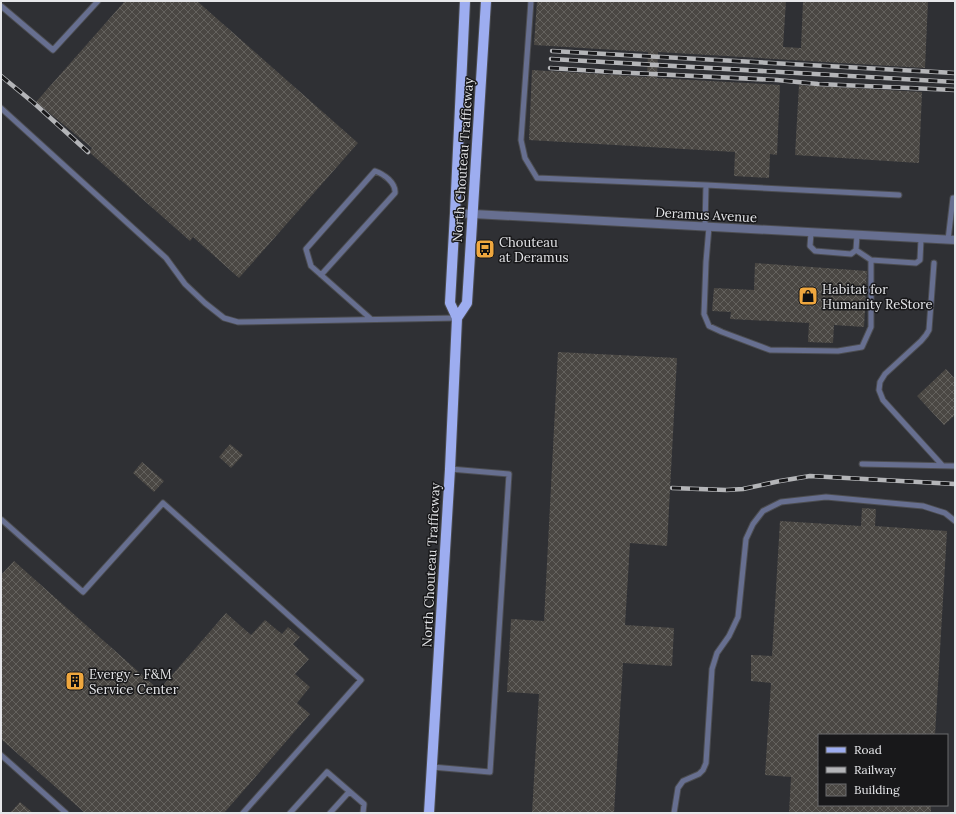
<svg xmlns="http://www.w3.org/2000/svg" width="956" height="814" font-family="Lora,serif">
	<defs>
		<pattern id="building-cross-hatch" width="8" height="8" patternUnits="userSpaceOnUse"><rect width="8" height="8" fill="#4a4743"/><path d="M0 0l8 8M0 8l8-8" fill="none" stroke="#64625e"/></pattern>
	</defs>
	<rect width="100%" height="100%" fill="#2f3034"/>
	<!-- building -->
	<path fill="url(#building-cross-hatch)" d="M125 1H197L358 143 239 278 193 237 190 241 89 152 92 148 36 102Z
		M537 1H786L783 47 801 48 803 1H928L925 68 658 52 657 78 780 85 777 155 770 154 769 178 734 176 735 152 529 140 532 70 647 77 648 52 534 45Z
		M799 85 922 92 919 163 795 155Z
		M755 263 867 271 864 327 834 325 833 343 808 342 809 323 730 319 731 312 712 311 714 288 754 290Z
		M558 352 677 358 667 546 630 543 625 625 674 628 672 666 623 663 614 813H532L539 694 507 692 511 619 544 621Z
		M946 369 955 379V415L944 425 917 396Z
		M230 444 243 455 231 468 219 457Z
		M142 462 164 481 154 492 133 473Z
		M862 508 876 509 875 526 947 531 935 735H819V805H931V813H789L791 777 765 775 771 683 751 681V655L772 656 780 521 861 526Z
		M14 561 159 690 226 613 251 635 265 620 282 634 288 627 300 637 293 644 309 659 295 674 310 687 297 703 310 714 224 813H85L1 739V575Z
		M20 802 33 813H10Z"/>
	<g fill="none" stroke-linecap="round" stroke-linejoin="round">
		<defs>
			<path id="lane" d="M531 1 521 140 525 158 537 178 706 185
				M1 6 53 50 98 1
				M1 108 166 258 185 284 205 303 224 318 238 322 457 318
				M705 227 706 185 899 195
				M709 227 706 262 704 314 709 326 722 332 770 350 838 351 862 347 871 327V260L916 263 920 260 921 239
				M811 233 810 246 815 251 851 254 856 250 857 235
				M948 240 953 198H955
				M856 250 871 260
				M934 263 929 330 926 335 921 341 885 374 880 382 879 390 883 400 942 465
				M321 275 395 193C396 183 384 174 375 171L306 249 311 266 371 319
				M862 464 955 466
				M1 521 2 520 83 592 163 503 361 680 243 813
				M1 755 66 813
				M432 767 490 772 509 474 450 469
				M290 813 327 772 364 804 363 813
				M330 813 349 792
				M674 813 678 788 683 781 699 774 703 770 706 763 712 669 717 653 729 636 738 617 746 539 753 524 763 511 781 502 826 497 923 506 945 513 955 521"/>
			<path id="street" d="M455 213 955 240"/>
			<path id="primary" d="M457 318 467 303 486 1
				M429 813 450 469 457 318 450 303 455 213 465 1"/>
		</defs>
		<!-- lane casing -->
		<use href="#lane" stroke="#4c4d51" stroke-width="7"/>
		<!-- street casing -->
		<use href="#street" stroke="#4c4d51" stroke-width="10"/>
		<!-- primary casing -->
		<use href="#primary" stroke="#4c4d51" stroke-width="12"/>
		<!-- lane -->
		<use href="#lane" stroke="#676f90" stroke-width="5"/>
		<!-- street -->
		<use href="#street" stroke="#676f90" stroke-width="8"/>
		<!-- primary -->
		<use href="#primary" stroke="#9dadf0" stroke-width="10"/>
		<defs>
			<path id="rail" d="M552 51 624 55 955 73
				M551 59 955 82
				M550 68 611 72 777 80 818 84 955 90
				M1 76 35 104 88 152
				M672 488 726 490 743 489 780 481 810 476 955 484"/>
		</defs>
		<!-- rail casing -->
		<use href="#rail" stroke="#b4b5b8" stroke-width="4.5"/>
		<!-- rail -->
		<use href="#rail" stroke="#18181a" stroke-width="3" stroke-dasharray="9" stroke-linecap="butt"/>
	</g>
	<!-- icons -->
	<defs>
		<symbol id="bus-square" viewBox="-11 -11 22 22"><rect x="-9" y="-9" width="18" height="18" rx="4" fill="#efa73e" stroke="#18181a"/><path d="M-5-6H5V4H4V6H2V4H-2V6H-4V4H-5ZM-3.5-4V0h7V-4ZM-3.5 1.2v1.5H-2V1.2ZM2 1.2v1.5H3.5V1.2Z" fill="#111"/></symbol>
		<symbol id="shop-square" viewBox="-11 -11 22 22"><rect x="-9" y="-9" width="18" height="18" rx="4" fill="#efa73e" stroke="#18181a"/><path d="M-5-2.5h2.3a2.7 3.5 0 0 1 5.4 0H5L5.5 6h-11ZM-1.5-2.5h3a1.5 2.3 0 0 0-3 0Z" fill="#111"/></symbol>
		<symbol id="building-square" viewBox="-11 -11 22 22"><rect x="-9" y="-9" width="18" height="18" rx="4" fill="#efa73e" stroke="#18181a"/><path d="M-4-6H4V6H1V3H-1V6H-4ZM-2.5-4.3h1.7v1.8h-1.7ZM.8-4.3h1.7v1.8H.8ZM-2.5-1h1.7V.8h-1.7ZM.8-1h1.7V.8H.8Z" fill="#111"/></symbol>
	</defs>
	<g fill-rule="evenodd">
		<use href="#bus-square" x="474" y="238" width="22" height="22"/>
		<use href="#shop-square" x="797" y="285" width="22" height="22"/>
		<use href="#building-square" x="64" y="670" width="22" height="22"/>
	</g>
	<g text-anchor="middle" dominant-baseline="central" stroke-width="3" stroke-linejoin="round" paint-order="stroke">
		<!-- street labels -->
		<g font-size="13" fill="#e6e7ea" stroke="#18181a">
			<text transform="translate(463 160) rotate(-86)">North Chouteau Trafficway</text>
			<text transform="translate(706 215) rotate(3)">Deramus Avenue</text>
			<text transform="translate(431 565) rotate(-87)">North Chouteau Trafficway</text>
		</g>
		<!-- poi labels -->
		<g font-size="13" fill="#e6e7ea" stroke="#18181a" text-anchor="start">
			<text x="499" y="242">Chouteau<tspan x="499" dy="15">at Deramus</tspan></text>
			<text x="822" y="289">Habitat for<tspan x="822" dy="15">Humanity ReStore</tspan></text>
			<text x="89" y="674">Evergy - F&amp;M<tspan x="89" dy="15">Service Center</tspan></text>
		</g>
	</g>
	<!-- border -->
	<rect width="956" height="814" fill="none" stroke="#e6e7ea" stroke-width="4"/>
	<!-- legend -->
	<rect x="818" y="734" width="130" height="72" fill="#18181a" stroke="#6a6b6d"/>
	<rect x="826" y="747" width="20" height="6" fill="#9dadf0" stroke="#6a6b6d"/>
	<text x="854" y="754" font-size="12" fill="#e6e7ea">Road</text>
	<rect x="826" y="767" width="20" height="6" fill="#b4b5b8" stroke="#6a6b6d"/>
	<text x="854" y="774" font-size="12" fill="#e6e7ea">Railway</text>
	<rect x="826" y="784" width="20" height="12" fill="url(#building-cross-hatch)" stroke="#6a6b6d"/>
	<text x="854" y="794" font-size="12" fill="#e6e7ea">Building</text>
</svg>
